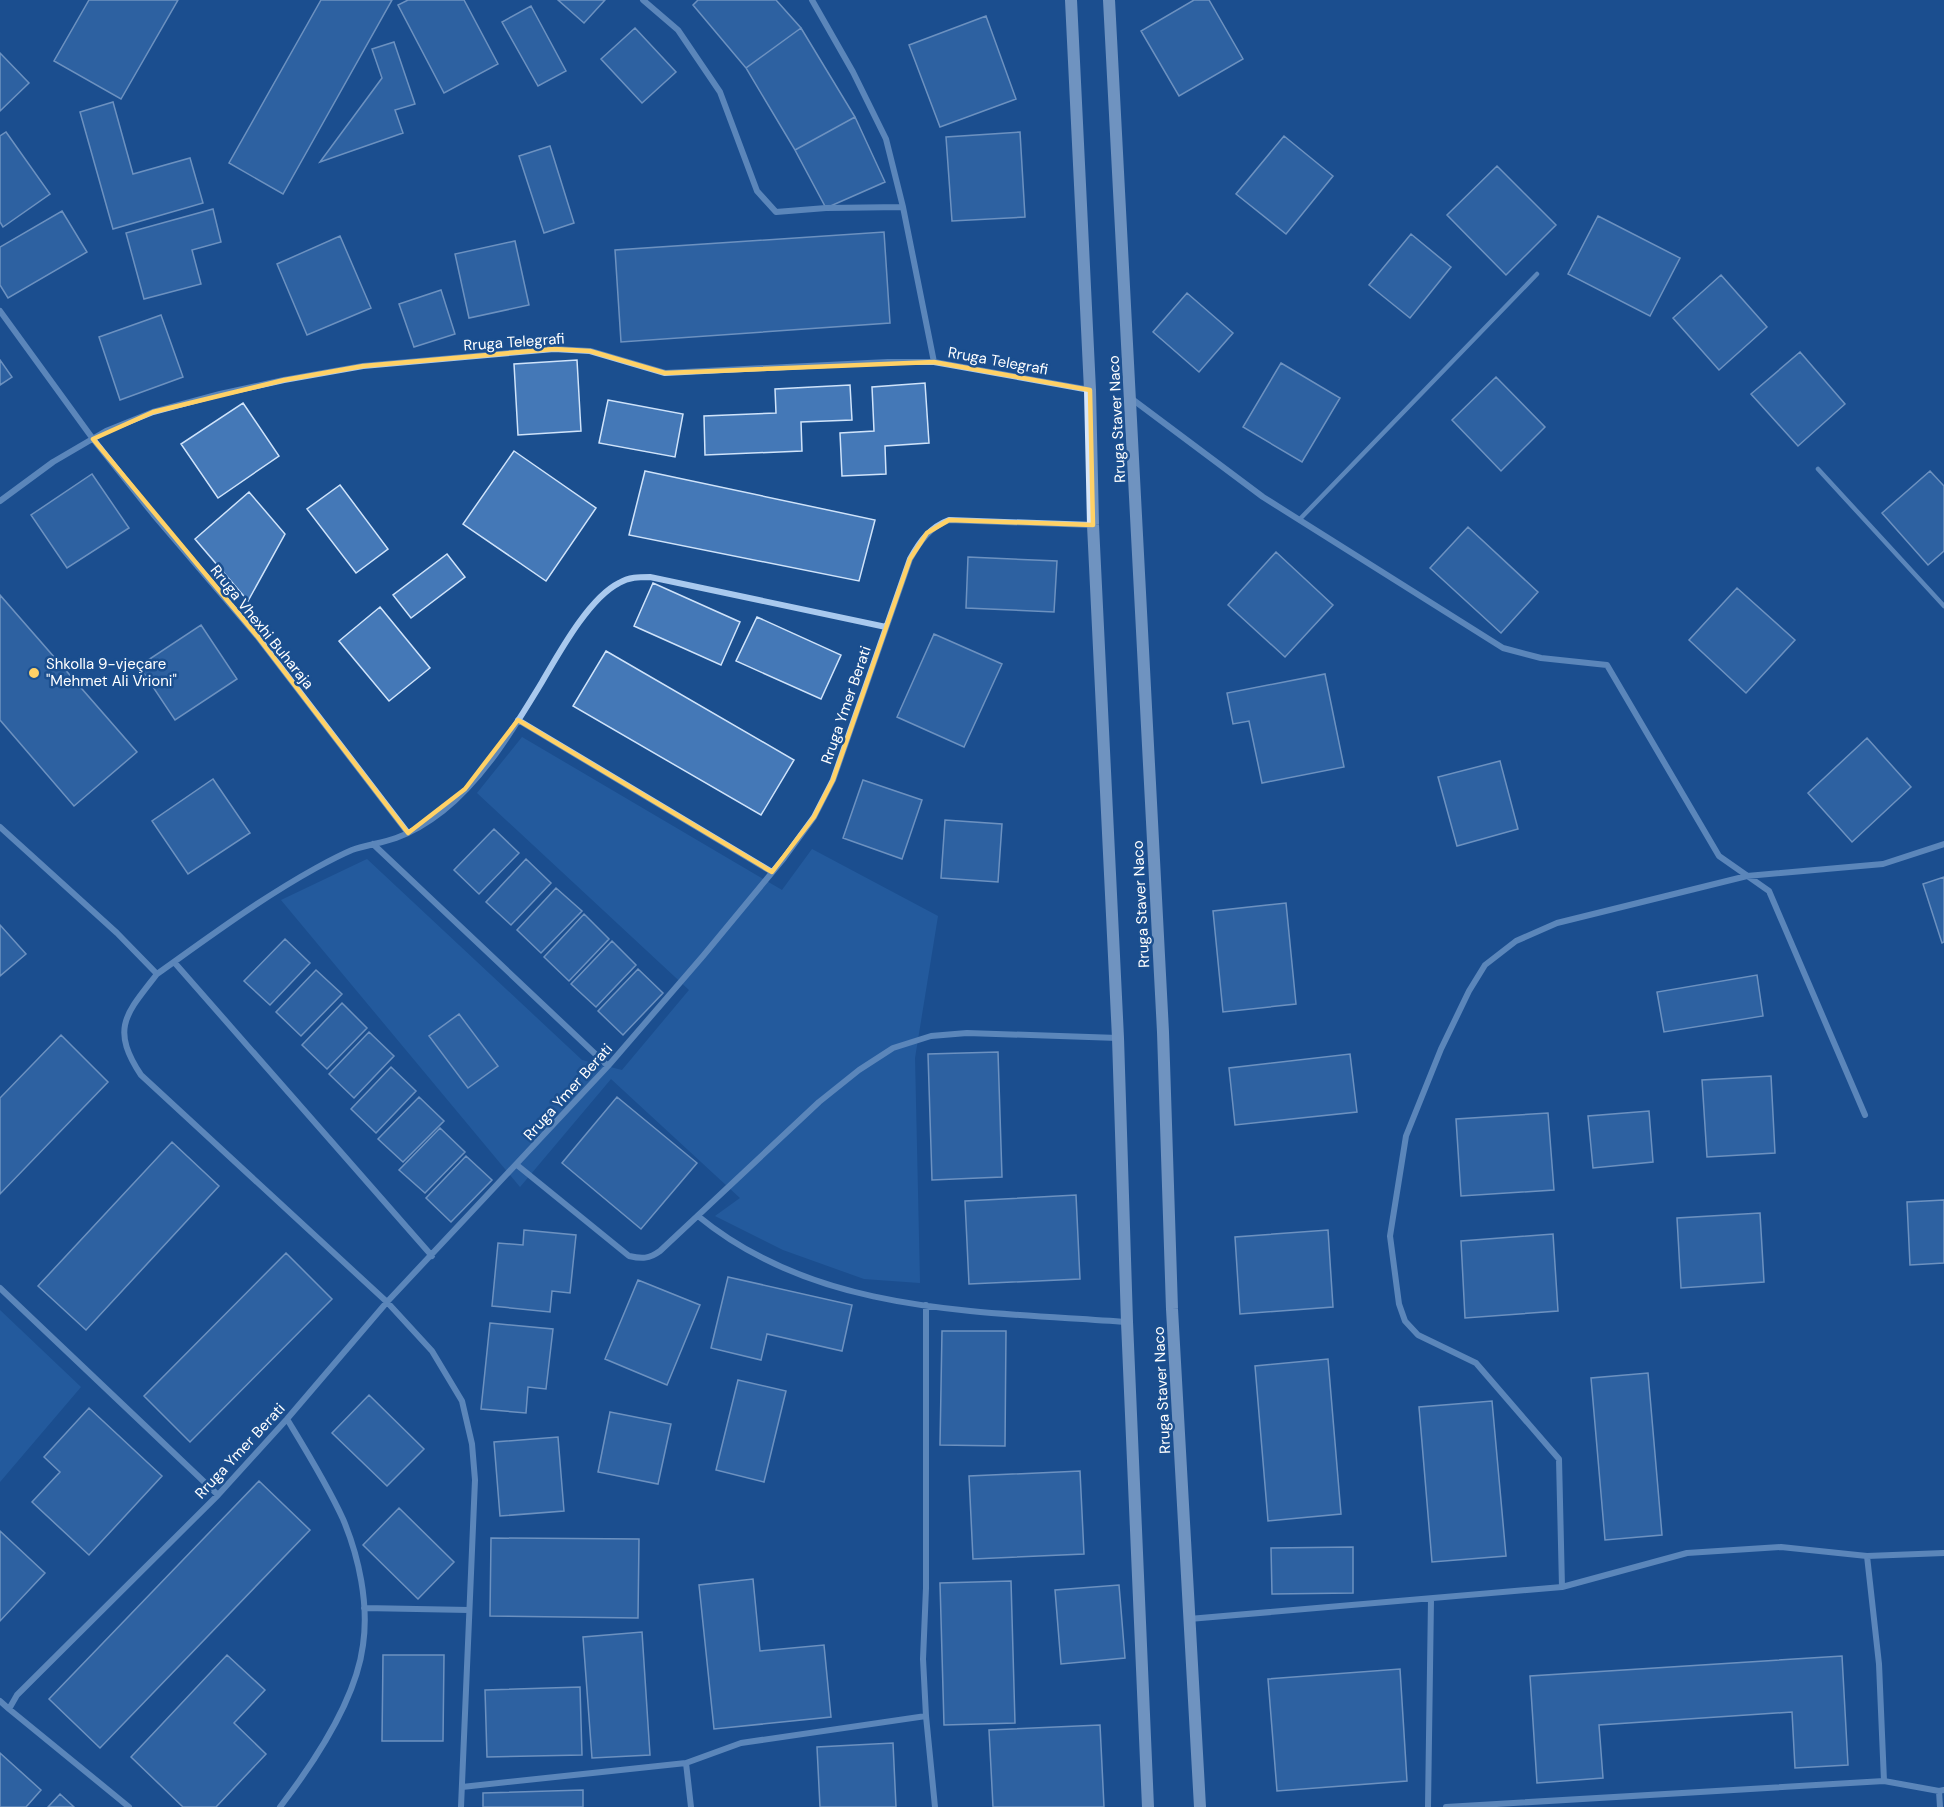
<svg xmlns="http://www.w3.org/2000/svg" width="1944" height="1807" font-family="'DM Sans',sans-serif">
	<rect width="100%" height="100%" fill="#1b4f8f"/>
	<!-- grass -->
	<path fill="#2e69ad" d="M522 737 782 890 812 849 938 916 915 1058 920 1283 864 1279 783 1250 715 1216 740 1198 611 1079 520 1187 281 900 367 859 582 1060 622 1070 689 990 477 793Z
		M0 1310 81 1387 0 1482Z"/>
	<!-- building -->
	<path fill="#4478b7" stroke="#cfe3fa" stroke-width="1.5" d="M89 0H178L121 99 54 61Z
		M321 0H392L283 194 229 163Z
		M408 0H464L498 64 444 93 398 5Z
		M558 0H605L584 23Z
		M698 0H776L801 28 746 68 693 5Z
		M1194 0H1209L1243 59 1179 96 1141 31Z
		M531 6 566 71 538 86 502 22Z
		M986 16 1016 99 940 127 909 45Z
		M635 28 676 72 642 103 601 59Z
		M801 28 855 117 795 150 746 68Z
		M394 42 415 104 395 110 403 133 320 162 382 78 372 49Z
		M0 53 29 83 0 111Z
		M113 102 133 174 190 158 203 203 113 229 80 112Z
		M855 117 885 182 826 208 795 150Z
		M6 132 50 194 3 227 0 222V136Z
		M1020 132 1025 217 952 221 946 137Z
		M1284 136 1333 176 1286 234 1236 194Z
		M550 146 574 223 544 233 519 156Z
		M1497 166 1556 225 1506 275 1447 215Z
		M213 209 221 242 192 250 201 284 144 299 126 233Z
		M62 211 87 252 8 298 0 285V247Z
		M1598 216 1680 258 1650 316 1568 274Z
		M884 232 890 323 621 342 615 250Z
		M1411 234 1451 267 1410 318 1369 285Z
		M340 236 371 308 307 335 277 264Z
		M515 241 529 305 469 318 455 254Z
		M1721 275 1767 327 1719 370 1673 318Z
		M441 290 455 334 414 347 399 304Z
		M1187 293 1233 333 1199 372 1153 332Z
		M161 315 183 377 120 400 99 337Z
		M1800 352 1845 404 1798 446 1751 394Z
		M0 360 12 377 0 385Z
		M577 360 581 431 518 435 514 364Z
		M1281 363 1340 398 1302 462 1243 427Z
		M1496 377 1545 427 1501 471 1452 420Z
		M925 383 929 443 885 446 886 474 842 476 840 433 874 431 872 387Z
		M850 385 852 420 801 422 802 451 705 455 704 416 776 413 775 389Z
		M608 400 683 414 675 457 599 443Z
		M243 403 279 456 218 498 181 444Z
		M514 451 596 508 546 581 463 524Z
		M645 471 875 520 859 581 629 535Z
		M1930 471 1944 486V551L1928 565 1882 513Z
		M92 474 129 528 67 568 31 515Z
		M340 485 388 549 356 573 307 509Z
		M249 492 285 534 248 601 195 539Z
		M1468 527 1538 592 1501 633 1430 568Z
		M1276 552 1333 605 1285 657 1228 605Z
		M447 554 465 577 411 618 393 595Z
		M968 557 1057 561 1054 612 966 608Z
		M653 583 740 622 721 665 634 626Z
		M1737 588 1795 640 1746 693 1689 640Z
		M0 595 137 752 74 806 0 720Z
		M380 607 430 668 389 701 339 641Z
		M757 617 841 655 821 699 736 661Z
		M201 625 237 679 175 720 139 666Z
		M934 634 1002 664 964 747 897 717Z
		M606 651 794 760 761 815 573 706Z
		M1325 674 1344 767 1262 783 1249 721 1233 724 1227 693Z
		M1867 738 1911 787 1852 842 1808 793Z
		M1500 761 1518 829 1457 846 1438 777Z
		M213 779 250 833 188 874 152 821Z
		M863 780 922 800 902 859 843 838Z
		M945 820 1002 824 998 882 941 878Z
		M494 829 519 853 479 894 454 870Z
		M526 859 551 883 511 925 486 902Z
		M1944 877V942L1942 943 1923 884Z
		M556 888 582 911 541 953 517 930Z
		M1286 903 1296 1004 1223 1012 1213 911Z
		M584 914 609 939 569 981 544 957Z
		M0 925 26 954 0 976Z
		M285 939 310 963 270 1005 244 981Z
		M612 941 636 965 596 1007 571 984Z
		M638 969 663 993 623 1035 598 1011Z
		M316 970 342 994 301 1036 276 1012Z
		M1757 975 1763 1016 1664 1032 1657 992Z
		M342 1003 367 1028 327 1069 302 1045Z
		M459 1014 498 1066 468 1088 429 1036Z
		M369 1032 394 1056 354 1098 329 1074Z
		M61 1035 108 1082 0 1194V1098Z
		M998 1052 1002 1177 932 1180 928 1054Z
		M1350 1054 1357 1112 1235 1125 1229 1068Z
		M391 1067 416 1091 376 1133 351 1109Z
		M1771 1076 1775 1153 1707 1157 1702 1080Z
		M419 1097 444 1121 403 1162 378 1139Z
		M617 1097 697 1163 641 1229 562 1163Z
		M1649 1111 1653 1162 1593 1168 1588 1116Z
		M1548 1113 1554 1190 1461 1196 1456 1119Z
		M440 1128 465 1152 425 1193 399 1170Z
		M172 1142 219 1186 86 1330 38 1286Z
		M466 1156 492 1180 451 1222 426 1198Z
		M1076 1195 1080 1279 969 1284 965 1201Z
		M1944 1200V1263L1910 1265 1907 1202Z
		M1760 1213 1764 1282 1681 1288 1677 1218Z
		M524 1230 576 1235 570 1293 552 1291 550 1312 492 1306 498 1243 523 1245Z
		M1328 1230 1333 1307 1240 1314 1235 1237Z
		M1553 1234 1558 1311 1465 1318 1461 1241Z
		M286 1253 332 1299 190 1442 144 1396Z
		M728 1277 852 1305 842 1351 767 1334 761 1360 711 1348Z
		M638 1280 700 1305 667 1385 605 1359Z
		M490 1323 553 1329 546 1389 528 1387 526 1413 481 1409Z
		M942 1331H1006L1005 1446 940 1445Z
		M1328 1359 1341 1514 1268 1521 1255 1366Z
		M1648 1373 1662 1535 1605 1540 1591 1378Z
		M738 1380 786 1391 764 1482 716 1470Z
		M369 1395 424 1449 387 1486 332 1433Z
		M1492 1401 1506 1556 1432 1562 1419 1407Z
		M89 1408 162 1476 89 1555 32 1502 60 1472 44 1457Z
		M610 1412 671 1424 658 1484 598 1472Z
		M558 1437 564 1511 500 1516 494 1442Z
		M1080 1471 1084 1554 973 1559 969 1476Z
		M259 1481 310 1530 100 1748 49 1699Z
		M399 1508 454 1562 418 1599 363 1545Z
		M0 1531 45 1573 0 1621Z
		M491 1538 639 1539 638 1618 490 1616Z
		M1353 1547V1593L1272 1594 1271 1548Z
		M753 1579 760 1651 824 1645 831 1717 714 1729 699 1585Z
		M1011 1581 1015 1723 944 1725 940 1583Z
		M1119 1585 1125 1658 1061 1664 1055 1590Z
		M642 1632 650 1755 592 1758 583 1637Z
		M227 1655 265 1690 234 1723 266 1754 216 1807H183L131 1757Z
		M383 1655H444L443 1741H382Z
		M1842 1656 1848 1765 1795 1768 1792 1712 1599 1725 1603 1778 1537 1783 1530 1676Z
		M1400 1669 1407 1781 1277 1791 1268 1679Z
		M580 1687 582 1755 487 1757 485 1690Z
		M1100 1725 1104 1807H993L989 1730Z
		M893 1743 896 1807H820L817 1747Z
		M0 1753 41 1790 26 1807H0Z
		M583 1790V1807H483V1793Z
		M60 1794 74 1807H48Z"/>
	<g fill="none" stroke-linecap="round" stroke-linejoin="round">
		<!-- service -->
		<path stroke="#a9c9ee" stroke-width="4.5" d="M1818 469 1944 606
			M1299 520 1537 274"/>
		<!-- minor -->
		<path stroke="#a9c9ee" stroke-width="6" d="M643 0 678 30 720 92 757 191 776 212 826 208 903 207
			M812 0 853 72 886 139 903 207 934 362
			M0 311 93 439 153 514 257 636 408 833
			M1132 399 1263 497 1503 648 1541 658 1607 665 1719 856 1769 891 1865 1115
			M0 501 53 462 106 431 153 412 220 394 284 380 363 366 554 349 590 351 665 373 888 362H934L1090 390
			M518 720 772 872
			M0 827 117 933 157 974C209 937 260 899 316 868 327 862 340 855 352 850 366 845 382 843 396 838 413 832 429 822 443 811 485 777 514 728 542 682 559 653 589 598 619 583 629 577 639 577 650 577L886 627
			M373 844 608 1066
			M1944 844 1883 864 1747 876 1557 923 1516 941 1485 965 1469 991 1441 1049 1406 1136 1390 1236 1399 1304 1405 1321 1418 1335 1476 1363 1559 1459 1562 1587 1687 1553 1781 1547 1867 1556 1879 1664 1884 1781 1939 1791 1944 1790
			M174 962 432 1256
			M157 974C126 1014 110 1028 141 1075L387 1302 432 1351 462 1401 472 1444 475 1480 461 1807
			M517 1165 629 1256C642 1259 649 1259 660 1251L819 1102 859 1070 893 1048 931 1036 967 1033 1118 1038
			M698 1216C818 1315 979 1311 1127 1322
			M0 1288 218 1495
			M926 1305V1588L923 1659 926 1716 935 1807
			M1867 1556 1944 1553
			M364 1608 469 1610
			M1189 1619 1562 1587
			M0 1701 9 1709 17 1695 218 1495 287 1419 387 1302 608 1066 703 956 784 858 814 817 833 780 910 559C920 541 930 527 949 520L1093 525
			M9 1709 129 1807
			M686 1763 691 1807
			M462 1787 686 1763 741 1743 926 1716
			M1939 1791 1940 1807
			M280 1807C313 1764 356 1700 363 1645 369 1604 359 1557 343 1519 327 1484 307 1452 287 1419
			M1428 1807 1431 1599
			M1446 1807 1884 1781"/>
		<!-- secondary -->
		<path stroke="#d6e6fa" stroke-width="12" d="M1071 0 1090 390 1093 525 1118 1038 1127 1322 1148 1807
			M1109 0 1163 1032 1172 1309 1200 1807"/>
	</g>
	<!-- marked area -->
	<path d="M0 0H1944V1807H0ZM554 349 590 351 665 373 934 362 1090 390 1093 525 949 520 927 533 910 559 833 780 814 817 772 872 518 720 465 789 408 833 257 636 93 439 153 412 284 380 363 366Z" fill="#1b4f8f" fill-opacity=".55" fill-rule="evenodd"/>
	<path fill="none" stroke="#ffd166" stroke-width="4.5" stroke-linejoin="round" d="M554 349 590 351 665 373 934 362 1090 390 1093 525 949 520 927 533 910 559 833 780 814 817 772 872 518 720 465 789 408 833 257 636 93 439 153 412 284 380 363 366Z"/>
	<!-- markers -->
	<circle fill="#ffd166" stroke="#1b4f8f" stroke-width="2" cx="34" cy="673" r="6"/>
	<g text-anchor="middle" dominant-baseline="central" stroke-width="5" stroke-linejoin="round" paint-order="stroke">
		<!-- street labels -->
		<g font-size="15" fill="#fff" stroke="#1b4f8f">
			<text transform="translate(514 342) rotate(-4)">Rruga Telegrafi</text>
			<text transform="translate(998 361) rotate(10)">Rruga Telegrafi</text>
			<text transform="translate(1117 419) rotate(-93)">Rruga Staver Naco</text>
			<text transform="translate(262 627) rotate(51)">Rruga Vhexhi Buharaja</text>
			<text transform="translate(846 705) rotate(-71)">Rruga Ymer Berati</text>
			<text transform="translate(1141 904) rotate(-93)">Rruga Staver Naco</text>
			<text transform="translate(568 1092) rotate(-48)">Rruga Ymer Berati</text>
			<text transform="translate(1162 1390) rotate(-93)">Rruga Staver Naco</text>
			<text transform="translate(240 1451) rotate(-47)">Rruga Ymer Berati</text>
		</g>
		<!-- poi labels -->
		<g font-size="15" fill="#fff" stroke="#1b4f8f" text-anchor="start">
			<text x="46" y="664">Shkolla 9-vjeçare<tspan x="46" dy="17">"Mehmet Ali Vrioni"</tspan></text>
		</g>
	</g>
</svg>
